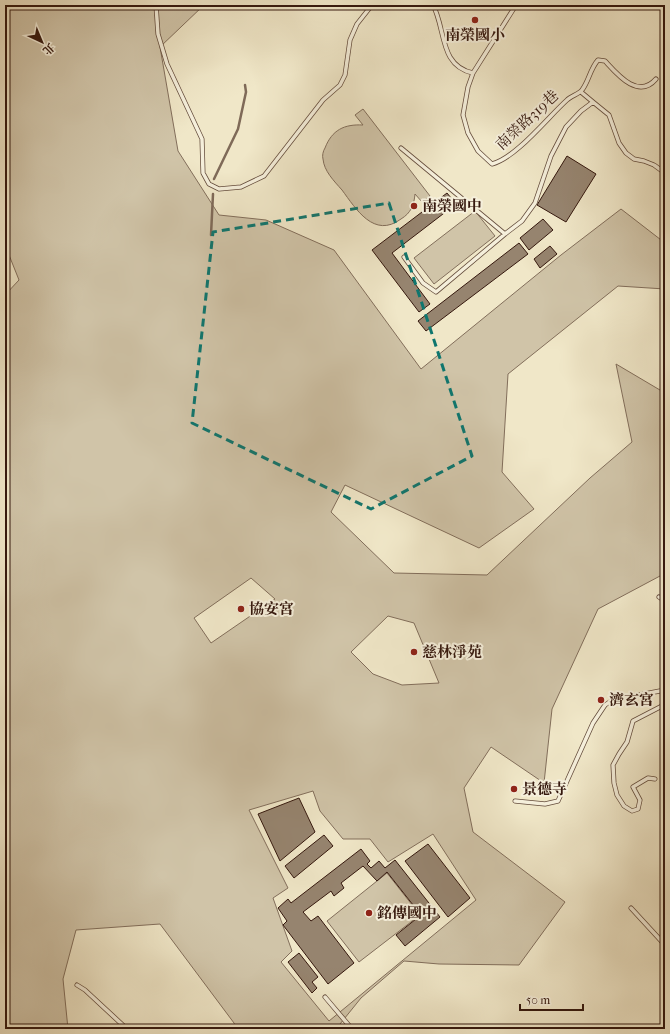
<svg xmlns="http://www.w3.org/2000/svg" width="670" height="1034" font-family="'IM FELL French Canon','Noto Serif TC',serif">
	<rect width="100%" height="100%" fill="#f0e7c8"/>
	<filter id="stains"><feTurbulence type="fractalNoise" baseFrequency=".005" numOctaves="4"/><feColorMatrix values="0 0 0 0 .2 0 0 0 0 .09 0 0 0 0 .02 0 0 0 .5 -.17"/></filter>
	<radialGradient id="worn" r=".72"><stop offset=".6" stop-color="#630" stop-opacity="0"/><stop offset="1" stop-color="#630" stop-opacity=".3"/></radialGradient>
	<!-- green -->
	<path fill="#d0c4a8" stroke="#826e5b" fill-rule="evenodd" d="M5 5H204L160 47 178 151 219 215 266 220 334 250 421 369 561 255 621 209 665 243V289L618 286 508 374 502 472 534 509 479 548 345 485 331 512 394 573 487 575 590 478 632 442 616 364 665 393V571L660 576 598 609 552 709 544 783 491 747 464 788 473 832 565 902 519 965 439 964 404 961 361 998 336 1029H237L234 1023 160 924 76 930 63 979 68 1029H5V295L19 280 5 245ZM251 578 275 599 211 643 194 618ZM388 616 414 623 439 683 402 685 373 674 351 652ZM313 791 320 811 343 839H370L388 862 433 834 476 900 329 1021 281 962 292 951 273 898 288 888 249 810Z
		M363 109 430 196 422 202 415 194C414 205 411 213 401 219 374 239 356 209 342 190 334 181 324 171 323 159 322 156 323 151 325 148 332 130 344 124 363 125L355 115Z
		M475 211 495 236 434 284 414 258Z
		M387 873 420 915 359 962 327 921Z"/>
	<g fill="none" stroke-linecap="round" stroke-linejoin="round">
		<!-- stream -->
		<path stroke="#7f6a58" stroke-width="2.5" d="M214 179 238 129 246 92 245 85
			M211 235 213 194"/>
	</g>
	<!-- building -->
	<path fill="#96846f" stroke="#35180e" d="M567 156 596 174 566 222 537 205Z
		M447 193 456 204 392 253 430 304 419 312 372 250Z
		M543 219 553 230 529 250 520 238Z
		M519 243 528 254 426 331 418 321Z
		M550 246 557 254 540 268 534 259Z
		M7 269 6 289 5 290V270Z
		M299 798 315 832 280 861 258 814Z
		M324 835 333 846 294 878 285 866Z
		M428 844 470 898 448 917 405 861Z
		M361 849 370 861 367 864 371 868 379 861 385 868 395 860 440 917 405 946 396 935 421 915 387 872 377 881 363 866 341 883 344 888 334 896 331 891 303 912 311 921 318 916 354 963 328 984 283 925 287 921 278 908 288 899 291 903Z
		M299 953 318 977 312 982 317 988 312 993 288 962Z"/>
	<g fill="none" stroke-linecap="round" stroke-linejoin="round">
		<defs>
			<path id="lane" d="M156 5 158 34 167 64 202 139 203 173 209 184 219 189 241 187 264 176 323 100 340 85 345 75 350 40 357 24 372 5
				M433 5C446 29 439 66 473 73
				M516 5 473 73 468 87 463 115 468 133 478 151 492 164C516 158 548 117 567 100 571 96 579 94 582 90 589 81 590 69 598 60L605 61C617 74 638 100 656 79
				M593 102 609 115 619 143 626 153 634 159 644 161 654 165 665 173
				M401 148 505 234
				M404 257 423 283 436 292 505 234 522 221 535 203 551 156 566 127 581 111 593 102 581 92
				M659 597 665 601
				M655 779 648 778 633 787 640 800 638 809 632 811 624 806 617 795 614 783 613 765 619 754 627 742 633 721 662 706H665
				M515 801 545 804 558 801 593 723 605 705 613 700 665 690
				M631 908 665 945
				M77 985 85 990 127 1029
				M325 997 352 1029
				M664 1029 665 1028"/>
		</defs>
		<!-- lane casing -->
		<use href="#lane" stroke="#644c3c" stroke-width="5"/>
		<!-- lane -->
		<use href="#lane" stroke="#f5efdb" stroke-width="3.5"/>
	</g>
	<!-- marked area -->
	<path fill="none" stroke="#0f766e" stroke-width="3" stroke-dasharray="8 5" stroke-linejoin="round" d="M389 203 472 456 371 509 192 423 213 232Z"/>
	<!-- markers -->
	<g fill="#8f2418" stroke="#f5efdb" stroke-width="1.5">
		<circle cx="475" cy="20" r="4"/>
		<circle cx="414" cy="206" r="4"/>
		<circle cx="241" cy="609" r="4"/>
		<circle cx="414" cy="652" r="4"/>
		<circle cx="601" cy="700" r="4"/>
		<circle cx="514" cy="789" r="4"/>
		<circle cx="369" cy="913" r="4"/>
	</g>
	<g text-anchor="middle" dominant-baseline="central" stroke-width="4" stroke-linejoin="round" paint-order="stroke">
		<!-- poi labels -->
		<g font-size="15" font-weight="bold" fill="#35180e" stroke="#f5efdb" text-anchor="start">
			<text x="475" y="35" text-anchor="middle">南榮國小</text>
			<text x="422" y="206">南榮國中</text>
			<text x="249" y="609">協安宮</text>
			<text x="422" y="652">慈林淨苑</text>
			<text x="609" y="700">濟玄宮</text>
			<text x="522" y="789">景德寺</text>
			<text x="377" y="913">銘傳國中</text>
		</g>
		<!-- street labels -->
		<g font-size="15" fill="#35180e" stroke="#f5efdb">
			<text transform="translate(527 120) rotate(-43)">南榮路319巷</text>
		</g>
	</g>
	<!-- margin -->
	<rect width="670" height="1034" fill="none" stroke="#f0e7c8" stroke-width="20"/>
	<rect x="6" y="6" width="658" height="1022" fill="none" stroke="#35180e" stroke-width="2"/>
	<rect x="10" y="10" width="650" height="1014" fill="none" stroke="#35180e"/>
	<!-- north arrow -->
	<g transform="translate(42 42) rotate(136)" stroke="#f5efdb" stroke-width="3" paint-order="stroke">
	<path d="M0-3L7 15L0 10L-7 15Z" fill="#35180e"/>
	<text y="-6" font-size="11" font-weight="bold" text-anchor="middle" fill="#35180e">北</text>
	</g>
	<!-- scale -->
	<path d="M520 1004v6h63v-6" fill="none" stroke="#35180e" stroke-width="2"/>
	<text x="526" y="1004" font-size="12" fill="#35180e" stroke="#f5efdb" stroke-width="3" paint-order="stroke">50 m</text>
	<rect width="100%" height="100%" filter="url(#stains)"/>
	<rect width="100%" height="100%" fill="url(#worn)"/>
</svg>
